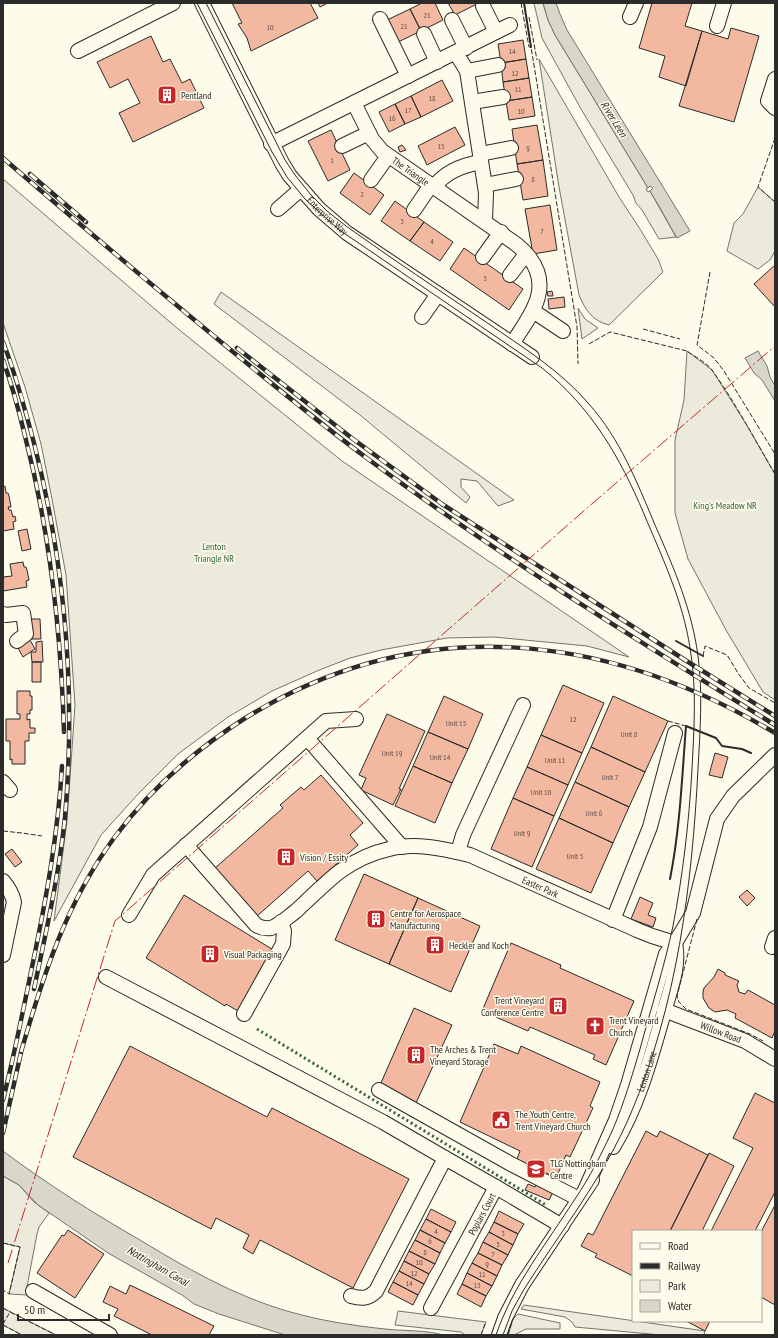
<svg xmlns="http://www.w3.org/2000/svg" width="778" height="1338" font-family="'PT Sans Narrow',sans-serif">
	<rect width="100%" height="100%" fill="#fdfbea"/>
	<!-- green -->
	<path fill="#ecebdb" stroke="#74746e" d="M534 3H543L548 20 555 35 648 188 646 189 648 192 650 191 676 237 659 239 642 210 636 203 633 195 581 109 542 38Z
		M539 59 619 197 640 229 658 259 663 272 609 325C592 321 585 309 579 295L559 187Z
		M3 179 177 328 342 461 629 657 587 646 494 637 447 638 381 650 350 658 317 671 272 691 228 717 178 754 139 793 101 835 54 921 67 821 75 705 66 575 52 499 41 444 25 387 3 323Z
		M758 187 775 202V251L770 260 758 269 727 251 734 223 743 214Z
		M221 292 514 500 498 506 477 481 461 479V487L470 497 466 503 360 415 214 304Z
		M578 308 585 319 598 328 582 339Z
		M687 351 712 370 746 424 775 474V700L763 692 726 630 688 559 675 513V440L684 400Z
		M3 1176 19 1185 34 1202 49 1213 39 1227 37 1234 26 1292 27 1295 9 1294 20 1247 3 1243Z
		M524 1305 705 1331 704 1335H661L575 1327 572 1322 565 1317 521 1309Z
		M3 1308 56 1335H22L3 1325Z
		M398 1311 486 1322 481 1335H465L461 1332 395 1325Z
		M518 1314 560 1323V1329H526L514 1335H508L513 1319Z"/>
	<!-- water -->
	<path fill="#d8d7c9" stroke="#74746e" d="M543 3H556L560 14 567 30 690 231 677 238C668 223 660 207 650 191L653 188 650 186 648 188 555 35 548 20Z
		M758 351 767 366 770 377 775 386V401L762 380 754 373 745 358Z
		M3 1151C47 1184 93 1213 140 1240 191 1271 244 1301 302 1315 329 1322 357 1326 385 1329 403 1331 427 1330 443 1335H285L219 1314 194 1304 182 1295 108 1253 38 1205 19 1185 3 1176Z"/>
	<!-- building -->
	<path fill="#f2b8a0" stroke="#2b2b2b" d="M232 3H310L318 18 251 51 247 38 238 24 242 23Z
		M318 3H326V4L320 7Z
		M422 3H435L443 20 421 31 410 9Z
		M448 3H479L455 15Z
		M652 3H692L685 26 702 31 686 86 659 77 665 56 639 48Z
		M410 9 421 31 398 42 387 20Z
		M731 28 759 36 734 122 679 106 702 31 728 39Z
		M151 36 163 62 170 59 182 83 190 79 204 108 133 142 119 113 140 103 128 79 110 88 97 62Z
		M523 40 526 59 501 63 498 44Z
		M526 59 529 78 503 82 501 63Z
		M529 78 532 97 506 101 503 82Z
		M442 80 453 101 421 117 411 96Z
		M411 96 421 117 405 124 395 104Z
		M532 97 535 116 509 120 506 101Z
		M395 104 405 124 389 132 379 112Z
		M537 125 543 160 517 164 512 129Z
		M455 127 465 145 427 165 418 146Z
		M331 130 350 170 328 181 308 141Z
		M402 145 406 150 400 152 398 147Z
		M543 160 548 196 523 200 517 164Z
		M354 173 384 195 370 215 340 193Z
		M395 201 424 222 410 241 381 221Z
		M550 205 557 250 533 254 525 209Z
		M424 222 453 242 440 261 410 241Z
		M464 248 523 289 509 310 450 269Z
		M775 265V307L754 284Z
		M552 291 553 296H548L547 292Z
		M564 297 565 307 549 309 548 299Z
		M5 486 6 493H8L9 496 11 507H8L9 510H11L13 517 15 516 16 521 13 522 14 529 3 531V487Z
		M27 529 31 549 22 551 18 531Z
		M23 562 24 567H26L27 570 29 580 26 581 27 587 3 591V577L12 576 10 564Z
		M30 619H40L41 639H31Z
		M30 640 35 649 23 657 18 648Z
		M42 641 43 662H32L31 652H36V642Z
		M32 662H41V682H32Z
		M563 685 604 703 582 753 541 735Z
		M17 691H30V696H32V710H30V714H27V720L30 719V728H35V733H29V741H25V764H12V759L10 760V741H6V719H20V714H17Z
		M444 696 483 714 468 749 428 732Z
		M613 696 668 721 645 772 591 747Z
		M387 714 425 731 399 789H401L393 805 361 790 366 778 359 775Z
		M428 732 468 749 452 783 413 766Z
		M541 735 582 753 568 785 527 767Z
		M591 747 645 772 629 807 575 782Z
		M715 753 728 757 722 778 709 775Z
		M413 766 452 783 435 823 395 806Z
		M527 767 568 785 554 816 513 798Z
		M321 775 363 823 350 835 358 845 317 881 308 871 256 917 214 869 283 808 280 805 301 787 304 790Z
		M575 782 629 807 613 843 559 818Z
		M513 798 554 816 532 867 491 849Z
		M559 818 613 843 591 893 536 869Z
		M12 849 22 862 15 867 5 854Z
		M364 874 418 898 389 964 335 940Z
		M747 890 755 898 747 906 739 897Z
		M184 895 275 951 238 1011 226 1004 225 1006 146 958Z
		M640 897 653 903 648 915 656 918 653 927 631 919Z
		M418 898 480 926 451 992 389 964Z
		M511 943 561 965 560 968 634 1001 606 1065 593 1059 595 1055 530 1027 528 1031 482 1011Z
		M718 969 725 973V975L739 981 737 985 739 992 745 994 748 990 775 1005V1031L772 1038 735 1018 736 1014 727 1010 715 1012 709 1008 703 998V992L704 988 714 977Z
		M414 1008 452 1025 416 1103 380 1085Z
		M494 1044 518 1054 521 1046 600 1082 590 1106 593 1108 570 1157 566 1155 556 1178 517 1159 520 1151 460 1122Z
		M130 1046 267 1117 272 1108 409 1179 353 1288 260 1240 253 1254 243 1248 249 1235 216 1218 211 1229 73 1157Z
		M755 1093 775 1103V1192L755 1231H711L753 1148 733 1138Z
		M646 1131 657 1137 660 1131 708 1155 670 1231H633V1276L595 1257 597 1254 581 1246 588 1233 593 1235Z
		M709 1153 734 1166 702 1231H670Z
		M528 1184 535 1187 536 1185 553 1192 549 1200 525 1190Z
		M775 1205V1305L761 1297V1232Z
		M431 1209 456 1222 451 1232 426 1219Z
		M499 1211 524 1224 518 1234 494 1222Z
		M426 1219 451 1232 445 1243 420 1230Z
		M494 1222 518 1234 513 1245 489 1232Z
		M68 1230 104 1254 75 1298 37 1273 62 1235 64 1236Z
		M420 1230 445 1243 440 1253 415 1240Z
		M489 1232 513 1245 508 1255 483 1242Z
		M415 1240 440 1253 435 1264 409 1251Z
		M483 1242 508 1255 502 1265 478 1253Z
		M409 1251 435 1264 429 1274 404 1261Z
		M478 1253 502 1265 497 1276 472 1263Z
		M404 1261 429 1274 424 1284 399 1271Z
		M472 1263 497 1276 492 1286 467 1273Z
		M399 1271 424 1284 418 1295 393 1282Z
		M467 1273 492 1286 486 1296 462 1284Z
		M393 1282 418 1295 413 1305 388 1292Z
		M462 1284 486 1296 481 1307 457 1294Z
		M130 1285 214 1326 209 1335H152L114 1316 118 1309 103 1302 110 1286 126 1294Z
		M686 1321H710L705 1331Z"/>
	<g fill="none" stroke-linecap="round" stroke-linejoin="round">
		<defs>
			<g id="minor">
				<path id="s1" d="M202 3 282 163 290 176 319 209 347 233 532 357"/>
				<path d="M483 6 496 32"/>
				<path d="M630 17 636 3"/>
				<path d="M380 19 408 76"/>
				<path d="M452 20 466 48"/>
				<path d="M717 26 724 3"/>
				<path d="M424 34 437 62"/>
				<path d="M78 51 173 3"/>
				<path d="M456 53 467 71 486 193 485 221"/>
				<path d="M467 71 498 65"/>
				<path d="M775 79 768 101 775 108"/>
				<path d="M472 102 503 97"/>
				<path id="s2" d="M354 103 372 139 382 151 516 244C521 248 526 253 529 257 554 289 529 317 512 344"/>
				<path d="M271 144 510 25"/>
				<path d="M342 146 369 133"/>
				<path d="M480 154 511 148"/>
				<path d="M371 180 388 156"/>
				<path d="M485 185 516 179"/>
				<path d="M434 187C445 172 463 165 481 162"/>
				<path d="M278 209 301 189"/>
				<path d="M414 210 431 185"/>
				<path d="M483 257 501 232"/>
				<path d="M510 275 526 254"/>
				<path d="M533 311 563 331"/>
				<path d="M422 317 438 294"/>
				<path d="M3 614 6 615 23 613 26 634 17 641"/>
				<path d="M307 738 402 847"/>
				<path d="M3 782 10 790"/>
				<path id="s3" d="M186 845 256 925C261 928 265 929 271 928 280 925 288 917 296 911 310 898 324 884 339 872 353 862 371 853 389 849 415 842 444 849 470 855L637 930 652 936 675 943"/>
				<path d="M458 852 463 835 523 705"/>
				<path d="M3 881C9 888 12 893 14 902L3 955"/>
				<path d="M129 915 153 875 326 721 356 719"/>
				<path d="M613 920 650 827 675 733"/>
				<path d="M772 947 775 938"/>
				<path d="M106 977 383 1122 445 1158"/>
				<path id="s4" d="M664 1010 745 1041 775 1059"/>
				<path d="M244 1014 283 944 284 931 281 922"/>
				<path d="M379 1090 511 1164 579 1199"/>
				<path id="s5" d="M613 1147C638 1106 651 1058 664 1012 670 990 680 966 675 943"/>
				<path d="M586 1188 616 1120 628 1085 666 954 675 943 693 913 717 819 733 796 775 755"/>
				<path d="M33 1291 110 1335"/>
				<path d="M351 1296C362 1299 368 1299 376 1291L445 1158 496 1187"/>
				<path id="s6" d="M431 1308 496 1187 562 1226"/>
				<path d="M499 1335 505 1318 522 1285 592 1180"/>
			</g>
		</defs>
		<!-- minor casing -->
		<use href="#minor" stroke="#2b2b2b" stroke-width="16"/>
		<!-- minor -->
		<use href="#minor" stroke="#fdfbea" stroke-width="14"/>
		<!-- tram -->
		<path stroke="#2b2b2b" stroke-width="1" d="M197 3 272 152 287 177 305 199 338 229 542 368C591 407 620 457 644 514 662 557 683 601 690 648 697 688 694 729 692 769 689 822 683 874 673 926 664 968 651 1008 640 1049 632 1076 624 1103 613 1129 602 1153 590 1177 575 1199 547 1243 513 1285 496 1335
			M206 3 285 160 295 175 311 195 327 211 346 226C392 259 439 290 486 322 522 347 560 370 589 404 620 439 637 482 655 525 674 568 692 610 698 656 703 694 700 731 698 769 692 886 677 1005 631 1113 604 1177 560 1232 523 1291L512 1311 503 1335"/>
		<defs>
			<path id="rail" d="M3 158C71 217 140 275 209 332 261 375 314 419 368 459 498 555 637 640 775 725
				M30 174 86 222
				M3 342C16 375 25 409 34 443 65 565 76 691 65 817 59 875 46 932 34 989
				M237 348 353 439 442 504 685 660 775 716
				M3 360C12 385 19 411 25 436 50 533 61 632 64 732
				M21 1052C43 976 66 903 114 838 150 789 196 749 247 717 420 611 606 632 775 733
				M3 1100C14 1056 23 1011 32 967 46 900 58 834 62 766
				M3 1133 22 1048"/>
		</defs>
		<!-- rail casing -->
		<use href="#rail" stroke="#2b2b2b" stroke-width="4.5"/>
		<!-- rail -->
		<use href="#rail" stroke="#fdfbea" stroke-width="3" stroke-dasharray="9" stroke-linecap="butt"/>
		<!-- hedge -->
		<path stroke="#34623c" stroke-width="3" stroke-dasharray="2 3" stroke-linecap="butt" d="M257 1029 546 1205"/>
		<!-- fence -->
		<path stroke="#2b2b2b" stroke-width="1" stroke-dasharray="5 2" stroke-linecap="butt" d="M521 3 529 47H531L577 327 578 364
			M529 17 537 60
			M775 138 758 187 775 202
			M710 272 697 345 714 358 724 371 775 454
			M643 329 680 339
			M589 344 610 332 687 351C695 357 706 362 712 370 735 402 755 440 775 474
			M703 656 705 646 727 655 738 673 749 688 775 703
			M668 721 686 726
			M3 831 22 833 42 836
			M697 919 677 996 679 1002 686 1009 750 1034 763 1041
			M3 1243 20 1247 9 1294 3 1290
			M3 1308 10 1312
			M3 1324 10 1312 56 1335
			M3 1325 22 1335
			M481 1335 485 1324
			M508 1335 513 1319"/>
		<!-- wall -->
		<path stroke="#2b2b2b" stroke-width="2" d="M524 3 531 47
			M676 641 703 656
			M670 879C680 829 682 777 686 726L716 738 722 746 742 749 751 753"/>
		<!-- power -->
		<path stroke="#c62828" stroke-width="1" stroke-dasharray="14 3 2 3" stroke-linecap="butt" d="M8 1263 115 921 586 509 775 346"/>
	</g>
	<!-- icons -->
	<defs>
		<symbol id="building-square" viewBox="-11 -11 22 22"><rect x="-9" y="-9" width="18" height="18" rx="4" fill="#c62828" stroke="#fdfbea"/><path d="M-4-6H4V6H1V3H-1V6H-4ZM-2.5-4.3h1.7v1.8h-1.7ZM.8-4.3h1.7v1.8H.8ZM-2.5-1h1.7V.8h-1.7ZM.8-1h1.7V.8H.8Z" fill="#fff"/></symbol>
		<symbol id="church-square" viewBox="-11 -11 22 22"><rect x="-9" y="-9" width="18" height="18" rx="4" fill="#c62828" stroke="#fdfbea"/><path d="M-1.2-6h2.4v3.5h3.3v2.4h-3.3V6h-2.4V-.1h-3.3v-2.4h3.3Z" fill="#fff"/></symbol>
		<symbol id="civic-square" viewBox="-11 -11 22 22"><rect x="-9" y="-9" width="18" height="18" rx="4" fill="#c62828" stroke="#fdfbea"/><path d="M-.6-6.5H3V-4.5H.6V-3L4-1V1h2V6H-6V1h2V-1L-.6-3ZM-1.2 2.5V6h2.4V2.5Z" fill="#fff"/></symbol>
		<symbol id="school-square" viewBox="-11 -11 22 22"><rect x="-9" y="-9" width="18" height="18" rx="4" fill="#c62828" stroke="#fdfbea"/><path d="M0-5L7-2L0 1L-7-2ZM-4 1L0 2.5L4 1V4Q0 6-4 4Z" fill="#fff"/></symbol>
	</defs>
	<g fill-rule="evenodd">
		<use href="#building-square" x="156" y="84" width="22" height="22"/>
		<use href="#building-square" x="275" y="846" width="22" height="22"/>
		<use href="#building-square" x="365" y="908" width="22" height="22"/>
		<use href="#building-square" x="424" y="934" width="22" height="22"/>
		<use href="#building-square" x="199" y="943" width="22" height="22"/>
		<use href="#building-square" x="547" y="995" width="22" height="22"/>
		<use href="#church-square" x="584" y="1015" width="22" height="22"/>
		<use href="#building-square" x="405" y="1044" width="22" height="22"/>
		<use href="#civic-square" x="490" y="1109" width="22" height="22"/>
		<use href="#school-square" x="525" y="1158" width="22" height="22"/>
	</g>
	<g text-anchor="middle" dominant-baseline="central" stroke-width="3" stroke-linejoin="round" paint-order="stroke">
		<!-- number labels -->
		<g font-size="8" fill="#5d4e48">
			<text x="427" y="15">21</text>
			<text x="404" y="26">21</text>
			<text x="270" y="27">10</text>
			<text x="512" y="51">14</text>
			<text x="515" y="73">12</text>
			<text x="518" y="89">11</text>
			<text x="432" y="98">18</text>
			<text x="408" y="110">17</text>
			<text x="521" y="111">10</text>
			<text x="392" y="118">16</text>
			<text x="441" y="146">15</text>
			<text x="528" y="148">9</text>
			<text x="332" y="160">1</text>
			<text x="533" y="179">8</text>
			<text x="362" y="194">2</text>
			<text x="402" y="221">3</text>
			<text x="542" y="231">7</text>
			<text x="432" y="241">4</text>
			<text x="485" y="278">5</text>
			<text x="573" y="719">12</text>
			<text x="456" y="723">Unit 15</text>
			<text x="629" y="734">Unit 8</text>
			<text x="392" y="753">Unit 19</text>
			<text x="440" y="757">Unit 14</text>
			<text x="555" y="760">Unit 11</text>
			<text x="610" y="777">Unit 7</text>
			<text x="541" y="792">Unit 10</text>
			<text x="594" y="813">Unit 6</text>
			<text x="522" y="833">Unit 9</text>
			<text x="575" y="856">Unit 5</text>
			<text x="436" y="1231">4</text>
			<text x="503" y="1233">3</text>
			<text x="430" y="1241">6</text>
			<text x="498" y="1244">5</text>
			<text x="425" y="1252">8</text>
			<text x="493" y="1254">7</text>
			<text x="419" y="1262">10</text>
			<text x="487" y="1264">9</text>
			<text x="414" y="1273">12</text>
			<text x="482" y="1274">11</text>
			<text x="409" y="1283">14</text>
			<text x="477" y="1285">13</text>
		</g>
		<!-- poi labels -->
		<g font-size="10" fill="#2b2b2b" stroke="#fdfbea" text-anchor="start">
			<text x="181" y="95">Pentland</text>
			<text x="300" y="857">Vision / Essity</text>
			<text x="390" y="913">Centre for Aerospace<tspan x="390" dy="12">Manufacturing</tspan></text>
			<text x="449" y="945">Heckler and Koch</text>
			<text x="224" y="954">Visual Packaging</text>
			<text x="544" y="1000" text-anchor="end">Trent Vineyard<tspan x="544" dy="12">Conference Centre</tspan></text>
			<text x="609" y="1020">Trent Vineyard<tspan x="609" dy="12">Church</tspan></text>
			<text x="430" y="1049">The Arches &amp; Trent<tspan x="430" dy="12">Vineyard Storage</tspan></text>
			<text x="515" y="1114">The Youth Centre,<tspan x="515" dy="12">Trent Vineyard Church</tspan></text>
			<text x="550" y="1163">TLG Nottingham<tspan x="550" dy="12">Centre</tspan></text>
		</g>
		<!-- street labels -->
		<g font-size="10" fill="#2b2b2b" stroke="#fdfbea">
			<text stroke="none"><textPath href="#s2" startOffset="91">The Triangle</textPath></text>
			<text stroke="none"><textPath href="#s1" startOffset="249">Enterprise Way</textPath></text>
			<text stroke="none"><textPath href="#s3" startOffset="425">Easter Park</textPath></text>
			<text stroke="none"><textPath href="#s4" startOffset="61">Willow Road</textPath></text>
			<text stroke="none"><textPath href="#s5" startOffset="83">Lenton Lane</textPath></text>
			<text stroke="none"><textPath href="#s6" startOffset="107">Poplars Court</textPath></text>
		</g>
		<!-- park labels -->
		<g font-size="10" fill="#34623c" stroke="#fdfbea">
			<text x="725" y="505">King's Meadow NR</text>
			<text x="214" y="546">Lenton<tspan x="214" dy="12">Triangle NR</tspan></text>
		</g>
		<!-- water labels -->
		<g font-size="11" font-style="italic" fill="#2b2b2b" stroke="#fdfbea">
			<text transform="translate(614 119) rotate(58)">River Leen</text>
			<text transform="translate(158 1266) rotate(30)">Nottingham Canal</text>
		</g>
	</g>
	<!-- border -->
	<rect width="778" height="1338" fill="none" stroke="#2b2b2b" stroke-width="8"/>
	<!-- legend -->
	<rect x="632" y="1230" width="130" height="92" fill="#fdfbea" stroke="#a9a89e"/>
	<rect x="640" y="1243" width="20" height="6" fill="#fdfbea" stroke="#a9a89e"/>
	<text x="668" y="1250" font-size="12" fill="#2b2b2b">Road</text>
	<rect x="640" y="1263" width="20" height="6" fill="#2b2b2b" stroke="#a9a89e"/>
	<text x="668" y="1270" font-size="12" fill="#2b2b2b">Railway</text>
	<rect x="640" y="1280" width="20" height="12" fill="#ecebdb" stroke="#a9a89e"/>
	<text x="668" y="1290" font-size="12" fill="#2b2b2b">Park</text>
	<rect x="640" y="1300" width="20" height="12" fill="#d8d7c9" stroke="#a9a89e"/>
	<text x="668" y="1310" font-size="12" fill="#2b2b2b">Water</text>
	<!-- scale -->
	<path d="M18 1314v6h91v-6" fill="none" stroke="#2b2b2b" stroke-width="2"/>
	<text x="24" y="1314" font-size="12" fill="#2b2b2b" stroke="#fdfbea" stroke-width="3" paint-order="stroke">50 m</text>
</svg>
